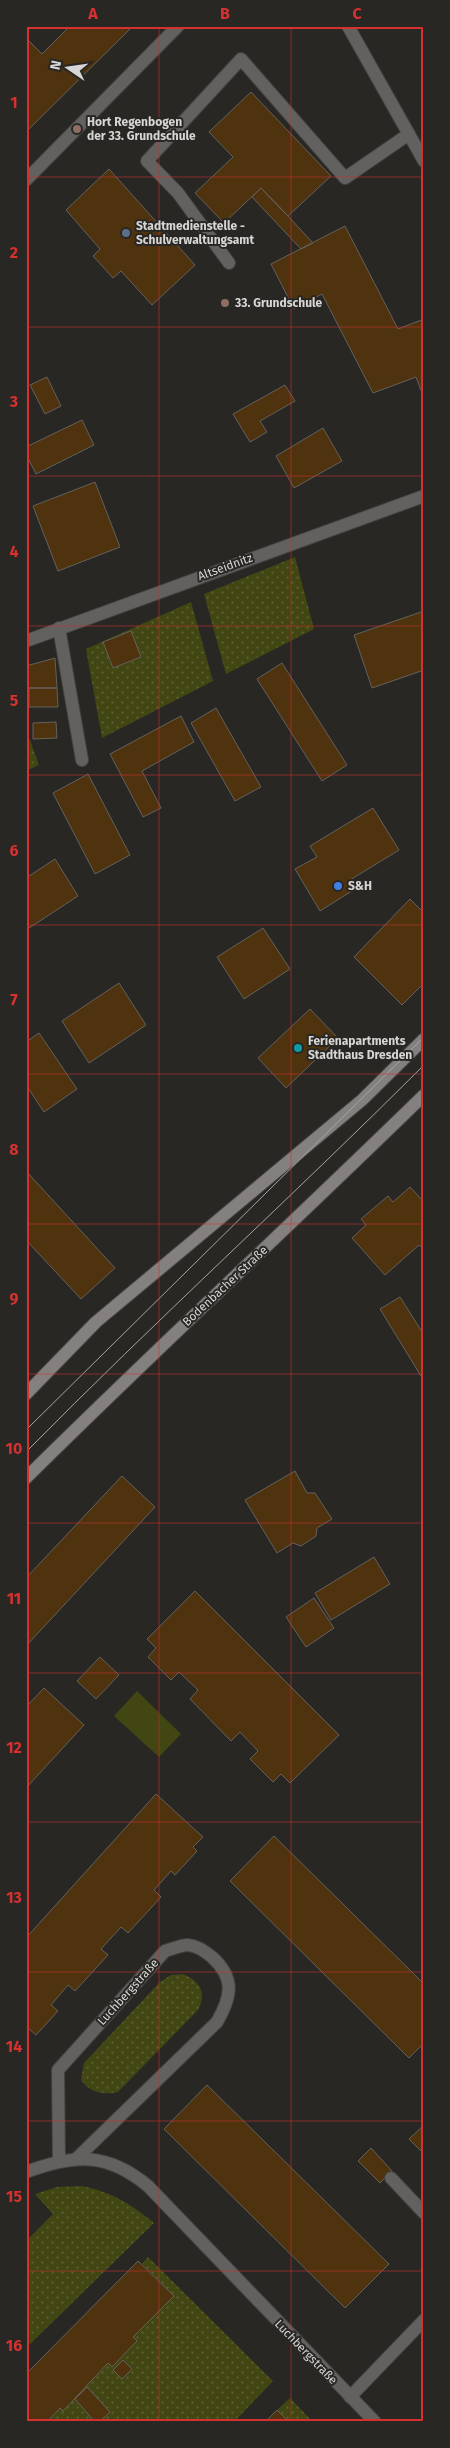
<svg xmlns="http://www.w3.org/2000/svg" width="450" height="2448" font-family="'Fira Sans',sans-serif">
	<defs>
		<pattern id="grass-dots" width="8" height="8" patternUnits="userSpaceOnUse" patternTransform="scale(1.25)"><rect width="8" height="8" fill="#414612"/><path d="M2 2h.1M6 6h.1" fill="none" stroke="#5c6034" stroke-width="1.8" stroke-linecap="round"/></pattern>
	</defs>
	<rect width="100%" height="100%" fill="#292724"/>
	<!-- grass -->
	<path fill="url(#grass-dots)" d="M295 557 314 629 226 674 204 594Z
		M191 602 213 681 102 738 86 649Z
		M26 729 39 765 26 771Z
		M183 1974C200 1981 207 1992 198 2010L118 2092C104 2095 90 2093 81 2080L84 2063 160 1982 171 1975Z
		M82 2186C114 2193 129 2203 154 2223L26 2348V2241L53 2214 35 2194 57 2187Z
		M148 2257 273 2381 234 2422H47L60 2408 63 2411 108 2363 112 2367 137 2341 133 2337 174 2296 142 2264Z
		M290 2398 313 2422H289L277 2410Z"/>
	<!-- park -->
	<path fill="#414612" d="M137 1691 181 1734 159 1757 114 1716Z"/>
	<!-- building -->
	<path fill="#4e330e" stroke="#64615d" d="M70 26H133L26 132V38L42 54Z
		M251 92 331 176 288 216 261 188 224 223 195 193 233 157 209 132Z
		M109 169 195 265 152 305 121 271 113 278 93 256 100 249 66 210Z
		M261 188 288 216 313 243 301 249 252 197Z
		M345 226 398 329 424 319V398L416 377 373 393 322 294 294 309 271 264Z
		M47 377 61 406 45 414 30 385Z
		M285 385 295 401 260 421 267 432 250 442 233 414Z
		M82 420 94 445 36 474 26 454V447Z
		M323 428 342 461 294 488 276 456Z
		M95 482 120 547 58 571 33 506Z
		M424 611V670L372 688 354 635Z
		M131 631 141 657 113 668 103 642Z
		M55 658 57 688H26V666Z
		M282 663 347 765 322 781 257 679Z
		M29 688H57L58 707H29Z
		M216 708 261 787 235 801 191 723Z
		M181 716 194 742 142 771 161 808 143 817 110 754Z
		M56 722 57 738 33 739V723Z
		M88 774 130 855 95 874 53 793Z
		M373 808 399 850 350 880 355 889 320 911 295 869 317 857 310 846Z
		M55 859 78 896 26 930V878Z
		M410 899 424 913V983L402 1005 354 957Z
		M263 928 290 969 244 999 217 957Z
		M119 983 146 1025 89 1063 62 1021Z
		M310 1009 338 1038 286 1088 258 1058Z
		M39 1033 77 1089 44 1112 26 1085V1042Z
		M26 1171 115 1268 81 1299 26 1240Z
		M410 1187 424 1202V1250L419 1245 385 1275 352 1238 366 1225 361 1219 388 1196 393 1202Z
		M400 1297 424 1335V1381L380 1309Z
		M295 1471 307 1493H315L332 1519 317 1528 316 1536 301 1546 293 1543 277 1553 245 1500Z
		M122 1476 155 1507 26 1646V1578Z
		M374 1557 390 1584 331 1620 315 1593Z
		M195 1591 339 1735 290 1783 281 1774 273 1782 250 1759 258 1751 240 1732 231 1741 190 1699 198 1690 179 1672 171 1680 148 1657 156 1648 147 1639Z
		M314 1598 334 1628 306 1647 286 1617Z
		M100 1657 119 1675 96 1699 77 1681Z
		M44 1688 84 1725 26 1788V1707Z
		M156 1794 203 1837 193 1847 197 1851 175 1875 171 1871 154 1890 161 1897 128 1933 121 1927 101 1949 108 1955 75 1991 68 1985 51 2005 58 2011 36 2035 28 2028 26 2030V1938Z
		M274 1836 424 1984V2043L409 2058 230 1881Z
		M207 2085 389 2264 345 2308 164 2129Z
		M424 2125V2154L409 2139Z
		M371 2148 392 2171 380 2183 358 2161Z
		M138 2261 174 2296 133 2337 137 2341 112 2367 108 2363 63 2411 60 2408 47 2422H26V2374Z
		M123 2360 132 2369 122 2379 113 2370Z
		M87 2387 110 2412 99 2422H95L75 2399Z
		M277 2410 289 2422H265Z"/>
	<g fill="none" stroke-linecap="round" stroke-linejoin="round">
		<defs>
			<path id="lane" d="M26 180 178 26
				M229 263 178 193 147 161 241 59 345 178 409 134
				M59 628 82 760
				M59 2161 58 2070 165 1951C172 1949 181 1945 188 1945 198 1946 204 1951 212 1957 235 1978 232 1996 217 2022L76 2159
				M391 2178 424 2213
				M350 2397 424 2320"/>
			<path id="street" d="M348 26 424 161
				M26 641 424 496
				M26 2172C75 2154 107 2152 148 2186L375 2422"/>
			<path id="secondary" d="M26 1394 96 1322 362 1100 424 1039
				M26 1478C157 1348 292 1224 424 1095"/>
		</defs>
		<!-- lane casing -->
		<use href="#lane" stroke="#454340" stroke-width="14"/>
		<!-- street casing -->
		<use href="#street" stroke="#454340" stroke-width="14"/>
		<!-- secondary casing -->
		<use href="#secondary" stroke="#454340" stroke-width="14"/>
		<!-- lane -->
		<use href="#lane" stroke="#636060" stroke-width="12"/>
		<!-- street -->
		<use href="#street" stroke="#636060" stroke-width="12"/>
		<!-- secondary -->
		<use href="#secondary" stroke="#848080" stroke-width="12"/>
		<!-- tram -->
		<path stroke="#a5a3a0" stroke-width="1" d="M26 1430 424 1037
			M26 1452C156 1320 293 1196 424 1065"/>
	</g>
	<!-- grid -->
	<path fill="none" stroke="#d63131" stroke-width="1" stroke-opacity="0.55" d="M159 26V2422M291 26V2422M26 177H424M26 327H424M26 476H424M26 626H424M26 775H424M26 925H424M26 1074H424M26 1224H424M26 1374H424M26 1523H424M26 1673H424M26 1822H424M26 1972H424M26 2121H424M26 2271H424"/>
	<!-- markers -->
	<g fill="#8d6e63" stroke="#292724" stroke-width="2">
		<circle cx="77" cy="129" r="5"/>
		<circle cx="225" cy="303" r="5"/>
	</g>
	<circle fill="#5c6f8a" stroke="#292724" stroke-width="2" cx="126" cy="233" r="5"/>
	<circle fill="#3f7fe0" stroke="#292724" stroke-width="2" cx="338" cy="886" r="5"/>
	<circle fill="#0f9aa8" stroke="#292724" stroke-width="2" cx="298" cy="1048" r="5"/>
	<g text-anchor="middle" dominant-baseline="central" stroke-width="4" stroke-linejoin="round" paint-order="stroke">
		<!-- poi labels -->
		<g font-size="12" font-weight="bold" fill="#d8d6d4" stroke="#292724" text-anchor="start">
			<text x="87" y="122">Hort Regenbogen<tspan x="87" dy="14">der 33. Grundschule</tspan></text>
			<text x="136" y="226">Stadtmedienstelle -<tspan x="136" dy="14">Schulverwaltungsamt</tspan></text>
			<text x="235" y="303">33. Grundschule</text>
			<text x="348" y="886">S&amp;H</text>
			<text x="308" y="1041">Ferienapartments<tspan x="308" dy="14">Stadthaus Dresden</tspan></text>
		</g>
		<!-- street labels -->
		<g font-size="12" fill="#d8d6d4" stroke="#292724">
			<text transform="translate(225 567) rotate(-20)">Altseidnitz</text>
			<text transform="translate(225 1286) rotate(-43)">Bodenbacher Straße</text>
			<text transform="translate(128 1992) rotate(-48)">Luchbergstraße</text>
			<text transform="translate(306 2352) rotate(46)">Luchbergstraße</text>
		</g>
	</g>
	<!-- border -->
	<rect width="450" height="2448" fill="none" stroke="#292724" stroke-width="55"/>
	<!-- north arrow -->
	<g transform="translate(68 68) rotate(283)" stroke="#292724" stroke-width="4" paint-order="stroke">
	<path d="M0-4L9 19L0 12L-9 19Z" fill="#d8d6d4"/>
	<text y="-8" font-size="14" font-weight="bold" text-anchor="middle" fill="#d8d6d4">N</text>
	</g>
	<rect x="28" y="28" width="394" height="2392" fill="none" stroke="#d63131" stroke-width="2"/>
	<g font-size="16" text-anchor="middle" font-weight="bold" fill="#d63131">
		<text x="93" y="19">A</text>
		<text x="225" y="19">B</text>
		<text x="357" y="19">C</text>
		<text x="14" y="108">1</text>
		<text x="14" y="258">2</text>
		<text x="14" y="407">3</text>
		<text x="14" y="557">4</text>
		<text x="14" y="706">5</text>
		<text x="14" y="856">6</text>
		<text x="14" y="1005">7</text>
		<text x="14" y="1155">8</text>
		<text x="14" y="1304">9</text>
		<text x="14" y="1454">10</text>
		<text x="14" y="1604">11</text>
		<text x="14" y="1753">12</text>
		<text x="14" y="1903">13</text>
		<text x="14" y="2052">14</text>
		<text x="14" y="2202">15</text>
		<text x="14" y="2351">16</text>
	</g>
</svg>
